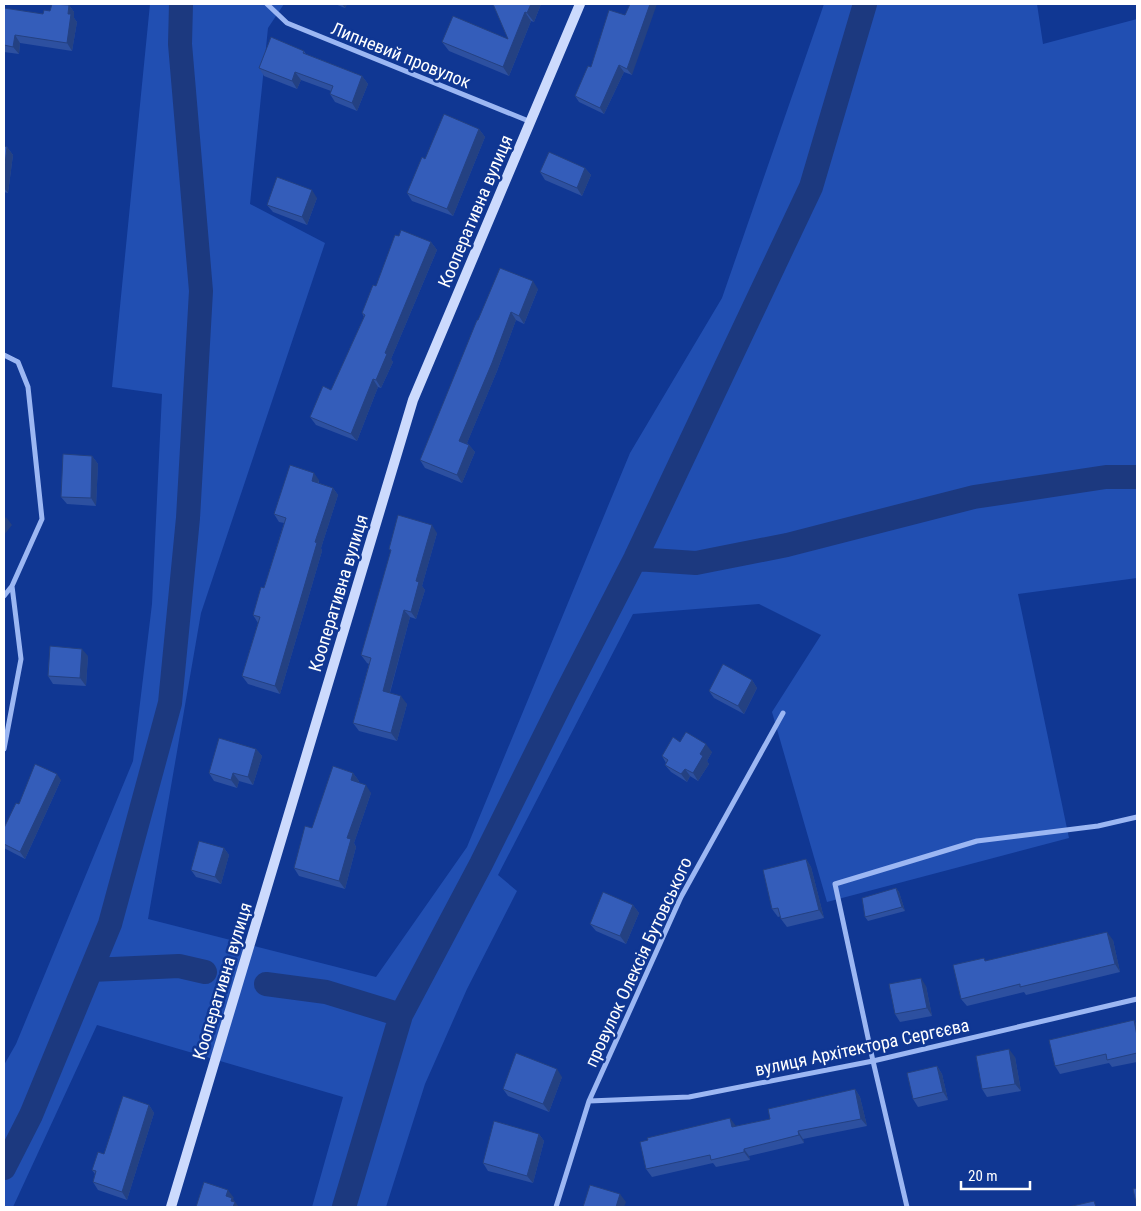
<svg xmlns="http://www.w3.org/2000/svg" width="1141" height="1211" font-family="'Roboto Condensed',sans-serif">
	<rect width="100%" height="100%" fill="#103793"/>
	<!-- green -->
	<path fill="#214fb2" d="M150 4H284L268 28 250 204 325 243 201 613 148 919 376 977 467 847 630 453 722 298 824 4H1037L1043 44 1137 19V578L1018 594 1069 838 827 902 772 712 821 635 759 604 633 614 498 875 517 891 467 989 425 1084 386 1207H312L343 1097 97 1025 13 1207H4V1065L16 1044 133 761 152 604 162 394 112 387Z"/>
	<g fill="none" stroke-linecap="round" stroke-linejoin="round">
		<!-- canal -->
		<path stroke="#1c397f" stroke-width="24" d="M635 559 696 563 787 545 974 497 1106 477H1137
			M91 970 179 966 205 972
			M266 984 326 992 401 1015
			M4 1168 31 1115 110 924 170 703 188 518 201 291 180 44 181 4
			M344 1207 401 1015 481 864 564 697 635 559 811 187 865 4"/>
		<!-- street -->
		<path stroke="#9cb7f3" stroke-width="5" d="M267 4 287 23 531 122
			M4 355 18 362 28 387 42 519 12 586 21 659 4 749
			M4 596 12 586
			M589 1101 689 1097 873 1061 1137 999
			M556 1207 589 1101 681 897 783 713
			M907 1207 873 1061 835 884 977 841 1098 826 1137 817"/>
		<!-- secondary -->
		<path stroke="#ccdafd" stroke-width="10" d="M171 1207 413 400 580 4"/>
	</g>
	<!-- wall -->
	<path fill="#2d50a0" d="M335 4H347L345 8Z
		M493 4H541L534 22 531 21 509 76 449 51 442 42 508 39Z
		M69 5 74 12V18L77 22 72 51 20 43 19 54 4 52V8L43 14Z
		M625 15 632 75 624 72 604 114 579 102 575 96 591 67Z
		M304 51 306 54 362 76 368 84 357 111 335 102 330 94 331 91 301 80 297 89 264 76 259 68Z
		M479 129 485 137 453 216 412 201 407 193 425 159Z
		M4 146 7 147 13 155 8 193 4 192Z
		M585 168 591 175 582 196 545 180 540 172Z
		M317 198 307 225 273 212 267 205Z
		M399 236 431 242 437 250 391 359 393 362 381 388 378 387 357 441 316 425 310 417 331 390 364 317 362 313 376 286Z
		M538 289 524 324 516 320 497 371 467 443 469 445 475 452 462 483 425 468 420 460 478 320Z
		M92 456 98 464 96 506 67 504 61 497Z
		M319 480V483L333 488 338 495 321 548 322 551 280 694 248 684 242 676 258 623 253 615 264 588 284 523 279 522 274 514Z
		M437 533 422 586 425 590 416 619 410 617 390 693 407 704 397 741 359 731 353 723 369 664 367 663 361 655 391 551 389 549Z
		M88 656 86 686 53 684 48 676Z
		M752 680 757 688 744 714 714 698 709 691Z
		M680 742 712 752 707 761 709 764 698 781 690 776 687 782 671 772 665 765 666 763 662 756Z
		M256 749 262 756 253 785 239 781 237 788 214 781 209 773Z
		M353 773 359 781 358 783 371 793 354 843 356 847 345 889 299 876 294 868 312 828Z
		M61 780 25 859 4 848V828L19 804Z
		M224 848 229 855 221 884 196 877 191 870Z
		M806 859 811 867 824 918 787 927 781 919V916L778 917 772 909Z
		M896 888 899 892 905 911 868 921 865 917Z
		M633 905 639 913 626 944 596 931 590 924Z
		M1113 940 1120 972 1026 995 1024 992 967 1006 961 999 986 961Z
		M926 986 932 1016 900 1022 895 1014Z
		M1134 1020 1137 1026V1062L1112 1067 1109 1063 1060 1074 1055 1066Z
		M1015 1057 1021 1091 987 1097 982 1089Z
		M937 1066 942 1074 948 1100 918 1107 913 1099Z
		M562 1077 549 1112 508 1096 503 1089Z
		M855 1089 860 1097 867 1126 803 1139 804 1143 749 1156 750 1160 716 1167 713 1163 652 1177 646 1169 736 1126 770 1119Z
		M149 1105 154 1113 127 1200 98 1190 93 1182 95 1174 92 1170 104 1154Z
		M539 1134 544 1141 533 1183 488 1171 483 1163Z"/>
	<!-- shaded-wall -->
	<path fill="#244182" d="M342 4H347L345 8Z
		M531 4H541L534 22 527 13Z
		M650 4H657L632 75 627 69Z
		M69 5 74 12V18L77 22 72 51 67 43 68 14Z
		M525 12 531 21 509 76 503 67Z
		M15 35 20 43 19 54 13 47Z
		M619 65 624 72 604 114 600 108Z
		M295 72 301 80 297 89 292 81Z
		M362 76 368 84 357 111 352 103Z
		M479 129 485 137 453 216 447 209Z
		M7 147 13 155 8 193 4 188V173Z
		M585 168 591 175 582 196 577 188Z
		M312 190 317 198 307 225 302 217Z
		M431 242 437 250 391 359 393 362 381 388 376 380 385 353Z
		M533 281 538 289 524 324 519 316Z
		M511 312 516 320 497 371 465 448 459 441Z
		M373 379 378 387 357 441 351 434Z
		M469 445 475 452 462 483 457 475Z
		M92 456 98 464 96 506 91 498Z
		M314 473 319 480 317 488 312 481Z
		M333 488 338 495 321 548 322 551 280 694 275 686 315 542Z
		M6 517 12 525 4 535V520Z
		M432 525 437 533 422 586 425 590 416 619 411 612 416 581Z
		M404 610 410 617 388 699 383 691Z
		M82 649 88 656 86 686 80 678Z
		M752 680 757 688 744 714 738 706Z
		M401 696 407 704 397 741 391 733Z
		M706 744 712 752 707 761 709 764 698 781 693 773 700 754Z
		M256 749 262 756 253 785 248 777Z
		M685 769 690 776 687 782 681 774Z
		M233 773 239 781 237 788 231 780Z
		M353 773 359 781 356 788 351 780Z
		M57 774 61 780 25 859 20 852Z
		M366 785 371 793 354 843 356 847 345 889 339 881 347 838Z
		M224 848 229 855 221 884 215 877Z
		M806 859 811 867 824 918 819 910Z
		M896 888 899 892 905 911 902 907Z
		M633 905 639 913 626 944 620 936Z
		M1107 932 1113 940 1120 972 1115 964Z
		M921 978 926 986 932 1016 927 1008Z
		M1134 1020 1137 1026V1036Z
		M1009 1049 1015 1057 1021 1091 1015 1084Z
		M937 1066 942 1074 948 1100 943 1092Z
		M557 1069 562 1077 549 1112 543 1104Z
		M855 1089 860 1097 867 1126 861 1119Z
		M149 1105 154 1113 127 1200 122 1192Z
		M730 1118 736 1126 738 1135 732 1127Z
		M798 1131 803 1139 804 1143 799 1135Z
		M539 1134 544 1141 533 1183 527 1176Z
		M744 1149 749 1156 750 1160 744 1152Z
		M228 1190 234 1198 233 1199 239 1207H233L226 1196Z
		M620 1194 626 1202 624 1207H616Z"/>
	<!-- building -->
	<path fill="#345dba" stroke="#244182" d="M52 4 69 5 68 14H71L67 43 15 35 13 47 4 45V8L43 14 44 10 50 11Z
		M493 4H531L527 13 525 12 503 67 442 42 453 16 508 39Z
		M630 4H650L627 69 619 65 600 108 575 96 588 66 591 67 609 10 625 15Z
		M271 37 304 51 303 53 362 76 352 103 330 94 333 86 295 72 292 81 259 68Z
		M444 114 479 129 447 209 407 193 422 157 425 159Z
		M4 146 7 147 4 173Z
		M549 152 585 168 577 188 540 172Z
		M277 177 312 190 302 217 267 205Z
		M401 230 431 242 385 353 387 354 376 380 373 379 351 434 310 417 323 386 331 390 365 315 362 313 373 285 376 286 395 235 399 236Z
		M500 268 533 281 519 316 511 312 492 363 459 441 469 445 457 475 420 460 477 320H478Z
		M63 454 92 456 91 498 61 497Z
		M290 465 314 473 312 481 333 488 315 542 317 543 275 686 242 676 260 617 253 615 261 587 264 588 286 518 274 514Z
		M398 515 432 525 416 581 419 582 411 612 404 610 383 691 401 696 391 733 353 723 371 658 361 655 391 550 389 549Z
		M50 646 82 649 80 678 48 676Z
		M723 664 752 680 738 706 709 691Z
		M686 732 706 744 700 754 703 756 693 773 685 769 681 774 665 765 668 760 662 756 673 737 680 742Z
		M219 738 256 749 248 777 233 773 231 780 209 773Z
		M35 764 57 774 20 852 4 844V828L16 803 19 804Z
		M333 766 353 773 351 780 366 785 347 838 351 839 339 881 294 868 305 826 312 828Z
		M199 841 224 848 215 877 191 870Z
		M806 859 819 910 781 919 778 908 772 909 763 870Z
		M896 888 902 907 865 917 862 898Z
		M603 892 633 905 620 936 590 924Z
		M1107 932 1115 964 1020 987V984L961 999 953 965 984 958 985 961Z
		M921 978 927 1008 895 1014 889 984Z
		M1134 1020 1137 1036V1053L1107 1060 1106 1054 1055 1066 1049 1040Z
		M1009 1049 1015 1084 982 1089 976 1056Z
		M516 1053 557 1069 543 1104 503 1089Z
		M937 1066 943 1092 913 1099 907 1073Z
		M855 1089 861 1119 798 1131 799 1135 744 1149V1152L711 1160 710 1155 646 1169 640 1142 648 1140 647 1138 730 1118 732 1127 770 1119 768 1109Z
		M123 1096 149 1105 122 1192 93 1182 96 1171 92 1170 98 1152 104 1154Z
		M494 1121 539 1134 527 1176 483 1163Z
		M204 1182 228 1190 226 1196 232 1198 231 1201 235 1202 233 1207H196Z
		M590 1185 620 1194 616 1207H583Z
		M1137 1188V1207L1133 1189Z
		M1094 1201 1096 1207H1068Z"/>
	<g text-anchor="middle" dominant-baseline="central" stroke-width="5" stroke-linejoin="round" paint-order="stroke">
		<!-- street labels -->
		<g font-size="18" fill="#fff" stroke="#103793">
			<text transform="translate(401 55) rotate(22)">Липневий провулок</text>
			<text transform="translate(475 211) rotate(-67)">Кооперативна вулиця</text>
			<text transform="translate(338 593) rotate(-73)">Кооперативна вулиця</text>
			<text transform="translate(638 962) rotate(-65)">провулок Олексія Бутовського</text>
			<text transform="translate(222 981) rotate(-73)">Кооперативна вулиця</text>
			<text transform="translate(862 1047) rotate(-12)">вулиця Архітектора Сергєєва</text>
		</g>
	</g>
	<!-- border -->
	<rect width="1141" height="1211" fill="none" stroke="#ffffff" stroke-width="10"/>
	<!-- scale -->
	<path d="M961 1181v8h69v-8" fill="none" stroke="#ffffff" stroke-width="2.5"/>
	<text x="968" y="1181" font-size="15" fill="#ffffff" stroke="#103793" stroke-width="4" paint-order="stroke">20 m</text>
</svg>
